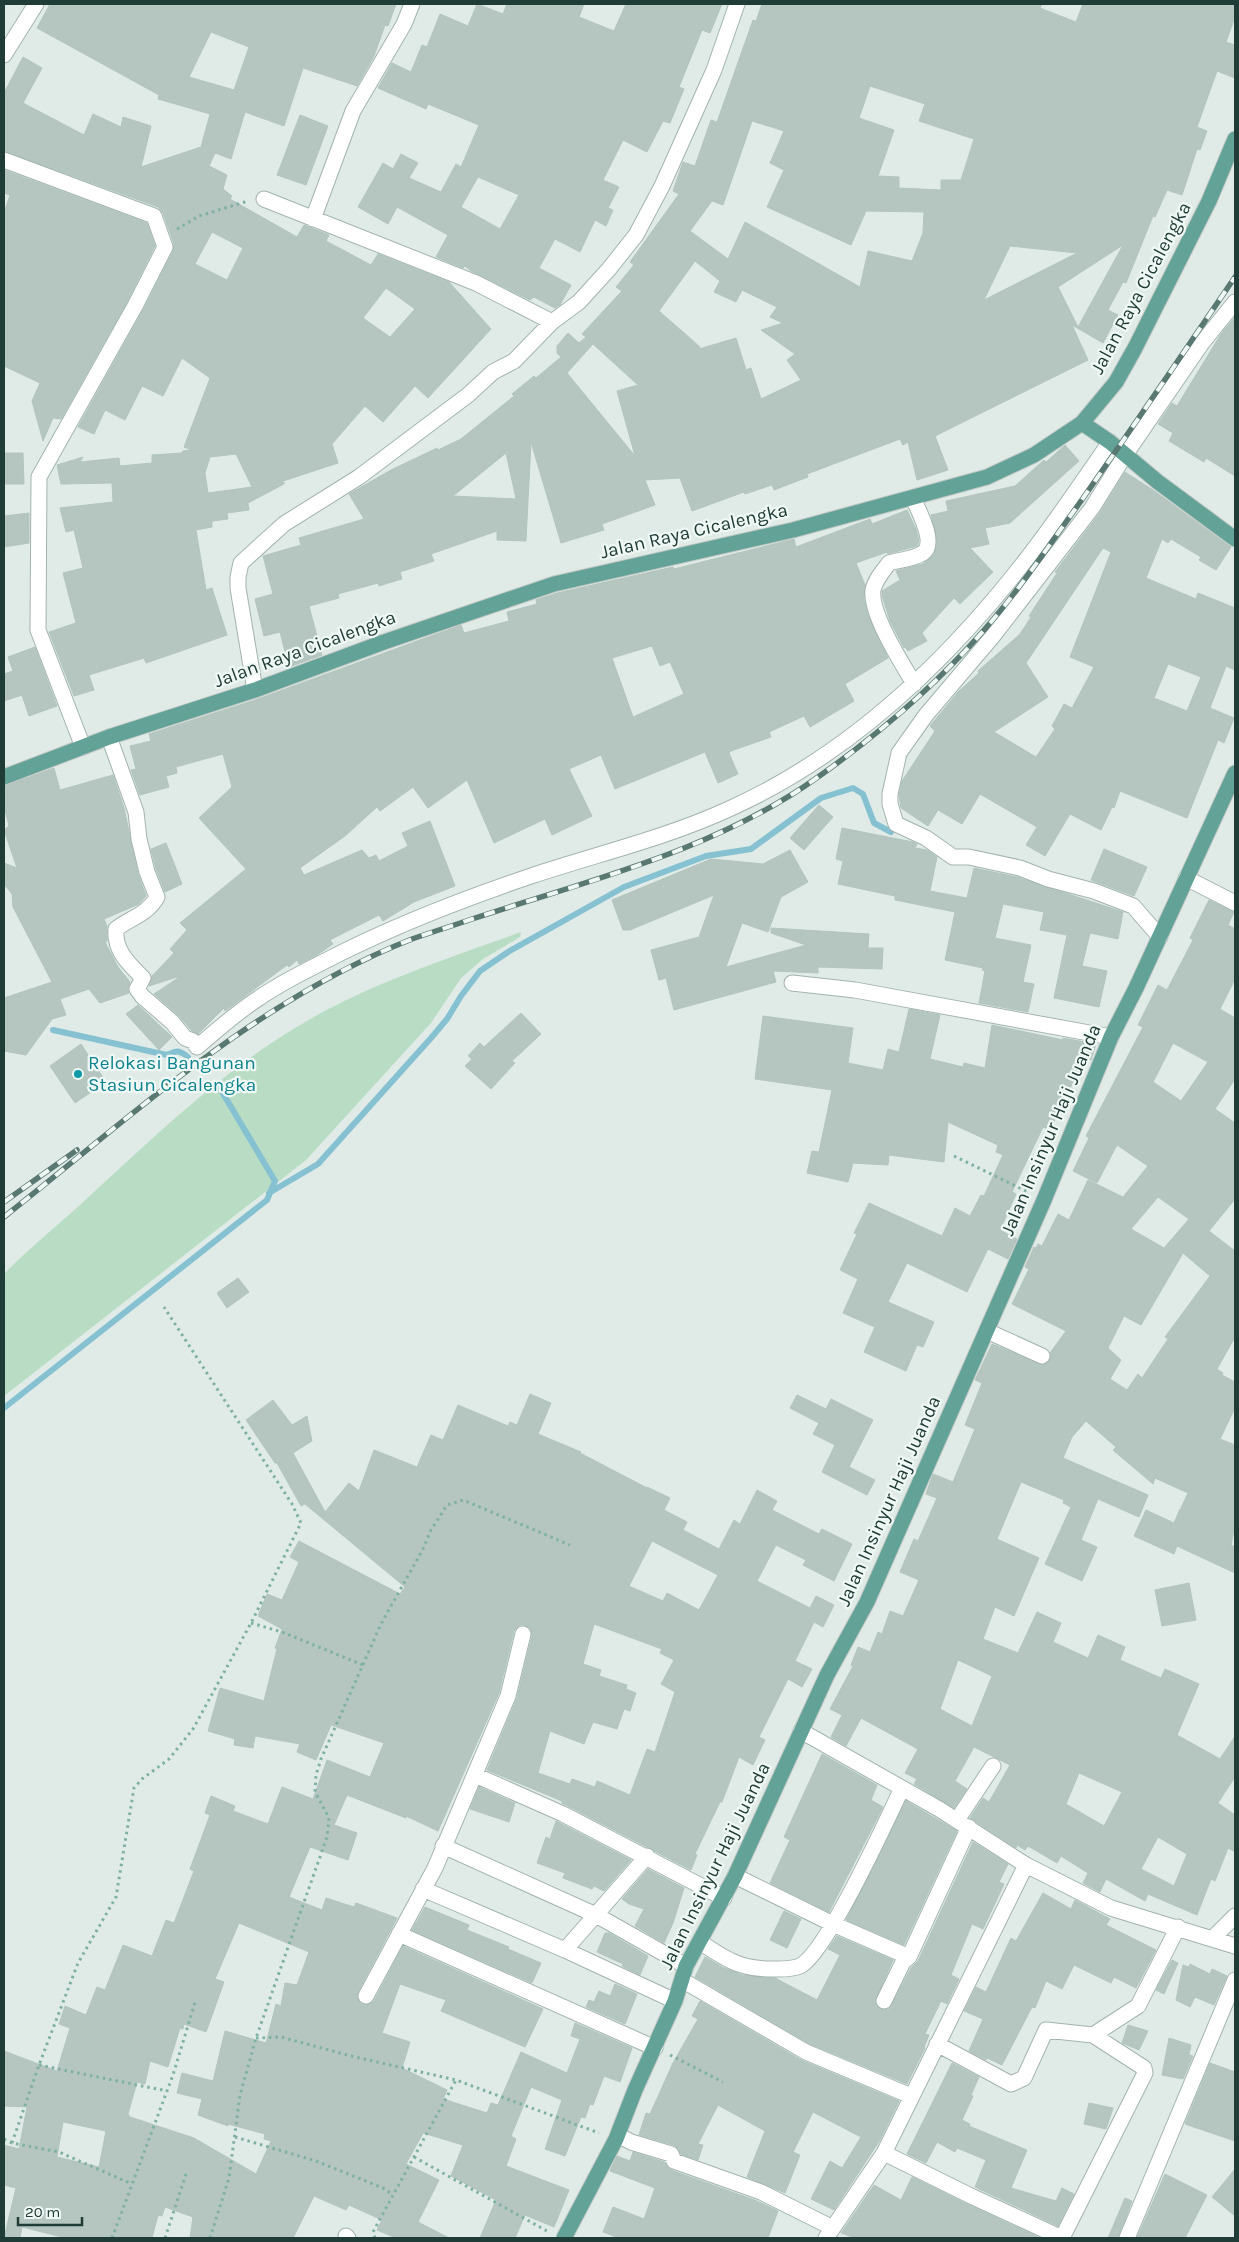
<svg xmlns="http://www.w3.org/2000/svg" width="1239" height="2242" font-family="Karla,sans-serif">
	<rect width="100%" height="100%" fill="#e0ebe7"/>
	<!-- green -->
	<path fill="#b8ddc4" d="M521 932 520 937 483 959 461 978 431 1023 306 1160 4 1396V1274C33 1244 66 1219 96 1190 159 1132 221 1073 295 1028 365 985 444 960 521 932Z"/>
	<g fill="none" stroke-linecap="round" stroke-linejoin="round">
		<!-- stream -->
		<path stroke="#86c1d2" stroke-width="6" d="M53 1030 167 1055C177 1050 179 1050 188 1057
			M269 1193 318 1164 431 1038 447 1019 461 996 480 971 508 952 624 887 706 856 751 849 821 798 853 788 863 794 874 823 891 832
			M4 1408 267 1200 275 1181 218 1085"/>
	</g>
	<!-- building -->
	<path fill="#b5c6c0" stroke="#b2c5be" fill-rule="evenodd" d="M50 4H396L388 26 385 25 374 56 357 86 303 68 284 126 245 112 231 159 215 153 209 166 227 175 223 189 232 196 230 199 297 237 304 225 329 235 326 241 371 265 378 254 449 282 491 329 428 398 415 386 383 422 365 406 332 444 338 463 277 483 284 482V484L248 503 249 510 227 513 228 519 212 521V527L196 530 206 590 212 588 227 635 146 663 144 658 89 675 94 690 74 696 49 632 76 623 63 573 83 568 74 530 66 532 60 508 113 502 112 483 61 484 57 465 83 457 80 462 119 458 120 466 152 463V455L182 453 183 451 191 450 184 447 210 378 182 358 163 396 142 386 125 420 105 410 94 434 78 427 143 310 173 251 174 244 163 213 158 207 4 151V93L23 57 42 68 23 103 84 135 93 114 121 127 123 117 151 126 141 167 201 147 210 114 158 99 159 95 37 28ZM211 32 249 47 234 90 189 77ZM212 232 243 248 227 280 195 264ZM386 288 415 309 390 337 363 318ZM236 454 252 487 208 493 205 473 210 457Z
		M477 4 503 14 507 4H584L579 17 614 31 626 4H722L710 33 702 30 679 87 684 89 670 123 663 121 647 152 623 140 603 180 619 187 608 208 613 210 606 226 595 220 580 252 555 239 539 268 571 285 560 305 555 308 534 297 530 300 471 271 465 266 463 268 436 257 448 235 397 207 388 224 358 207 383 163 393 169 401 154 418 163 409 178 441 192 456 164 461 167 479 125 428 104 426 109 378 88 392 63 411 72 422 45 427 47 440 14 468 26ZM478 177 519 195 500 229 461 207Z
		M762 4H1042L1040 8 1076 22 1083 4H1235V17L1226 42 1235 45V78L1217 71 1197 127 1207 131 1200 150 1197 149 1182 195 1167 190 1155 217 1153 216 1126 283 1123 282 1108 310 1118 315 1103 343 1072 325 1088 360 935 436 948 470 917 480 908 442 903 445 900 439 807 474 808 477 774 490 772 485 745 494 744 492 692 511 680 478 645 480 655 505 602 524 604 530 561 543 531 442 526 541 497 540V531L431 554 434 561 400 572 402 579 379 586 378 583 338 594 339 598 309 606 322 655 289 667 280 632 264 636 255 599 273 594 263 556 301 545 299 538 364 519 349 494 391 470 437 448 438 450 461 439 514 396 512 394 534 376 536 378 561 357 557 353V346L568 333 579 343 586 337 582 334 622 291 616 287 634 265 630 262 679 194 673 191 683 162 695 166 711 120 717 122 753 20 756 21ZM870 86 925 104 919 121 974 139 961 180H941V190L899 188V177L878 176 894 130 859 118ZM752 121 784 131 770 163 784 170 767 207 851 245 866 211 924 212 923 233 912 261 868 251 860 287 745 222 728 259 690 231 712 201 723 205ZM1123 245 1078 327 1058 287ZM1010 246 1077 253 984 300ZM695 261 720 281 714 292 736 302 742 290 777 307 770 317 783 323 761 330 795 354 787 360 801 380 761 399 751 368 746 370 736 338 699 349 700 347 659 311ZM593 344 638 385 617 391 635 456 567 373ZM506 453 516 499 453 496Z
		M300 115 328 126 306 185 277 175Z
		M4 170 147 223 155 246 127 302 61 419 53 418 43 441 32 401 40 383 4 366V213L10 195 4 193Z
		M1235 317V476L1206 458 1204 462 1169 441 1173 433 1158 424 1172 403 1177 406 1221 334Z
		M1065 445 1079 461 1010 523 985 528 989 544 970 548 993 572 960 604 954 598 922 633 927 641 908 651 905 647 904 648 890 621 883 599 882 591 900 580 896 571 923 564 934 554 937 541 931 515 948 511 946 501 1015 486 1044 460 1046 462Z
		M4 453H23L24 484H4Z
		M1125 472 1153 490 1231 547 1216 570 1199 560 1201 557 1171 539 1168 543 1162 539 1146 578 1196 599 1198 593 1235 608V670L1226 666 1210 708 1234 718 1224 743 1218 740 1187 818 1120 791 1114 808 1112 807 1101 830 1070 814 1045 856 1026 845 1037 827 980 794 962 824 938 810 928 826 901 808 899 795 902 781 935 731 930 726 958 692 979 673 978 671 1020 634 1031 617 1029 616 1057 573 1055 572 1099 514ZM1103 548 1111 552 1070 657 1094 667 1072 708 1064 704 1052 726 1055 729 1036 757 994 732 1048 697 1026 663ZM1168 664 1201 677 1187 711 1154 698Z
		M907 510 916 529 919 541 917 546 888 554 887 552 856 563 865 585 864 600 868 615 888 658 845 684 854 701 810 727 804 716 769 732 771 737 731 751 729 753 738 774 718 783 705 752 615 789 601 755 569 769 592 816 552 835 545 819 494 843 467 780 428 808 413 787 380 811 377 807 345 836 300 868 304 875 362 850 369 858 376 855 379 861 408 846 402 833 430 821 455 886 414 902 383 921 379 915 330 940 333 944 317 955 299 964 297 960 289 967 287 965 225 1011 224 1008 198 1034 191 1030 178 1015 154 994 178 978 177 977 149 986 152 976 174 953 170 949 187 930 180 923 246 869 199 818 232 787 223 754 176 767 177 773 166 776 169 787 140 795 131 770 136 769 130 746 151 741 149 734 258 699 461 625 464 633 509 621 507 612 537 604 536 600 557 593 673 567 674 569 794 539 796 547 870 519 872 524ZM652 646 660 666 670 662 684 694 633 717 612 658Z
		M29 513V543L4 547V516Z
		M35 647 57 706 29 716 22 695 4 701V674L13 671 8 657Z
		M54 768 60 790 113 775 124 808 138 874 146 896 139 904 104 919 107 926V941L105 942 118 967 130 982 128 989 129 993 100 1003 89 989 60 999 66 1015 52 1019 26 1055 4 1051V998L52 982 13 907 12 894 4 884V863L17 868 4 830 9 826 4 806V786Z
		M819 805 833 817 804 850 790 838Z
		M842 828 913 842 917 844 915 848 927 850 937 857 930 891 967 898 974 868 1017 877 1123 912 1118 939 1090 933 1082 966 1107 971 1099 1007 1054 998 1067 935 1040 930 1044 912 1003 904 995 938 1031 945 1023 982 1034 984 1028 1012 979 1003 985 971 982 970 983 968 945 960 955 912 895 900V896L838 884 843 861 836 859Z
		M166 843 182 884 165 892 156 869 151 849Z
		M1104 849 1147 867 1134 896 1091 880Z
		M790 850 808 882 781 897 768 932 742 923 726 967 806 945 771 933V928L869 934 868 948H883L882 969 818 967V973L773 971 776 982 674 1010 666 978 659 980 651 950 699 937 714 895 630 930H623L612 900 711 859 763 864Z
		M1209 900 1234 912 1228 925 1235 929V979L1220 1009 1235 1018V1079L1215 1109 1235 1123V1199L1209 1231 1235 1251V1337L1217 1369 1223 1373 1222 1375 1235 1382V1408L1220 1439 1235 1445V1525L1231 1545 1235 1547V1573L1177 1546 1174 1554 1134 1536 1146 1510 1174 1523 1180 1509 1183 1510 1181 1508 1188 1493 1155 1478 1153 1484 1113 1450 1116 1447 1086 1421 1072 1437 1063 1458 1148 1495 1139 1517 1098 1499 1081 1540 1097 1547 1082 1581 1045 1564 1071 1507 1063 1503 1064 1500 1021 1482 997 1539 1039 1558 1014 1616 995 1607 983 1639 1018 1653 1037 1612 1061 1623 1053 1642 1088 1658 1098 1635 1125 1647 1120 1660 1161 1678 1165 1669 1199 1684 1177 1735 1220 1759 1235 1736V1777L1218 1803 1235 1815V1852L1228 1848 1215 1881 1211 1879 1197 1915 1148 1894 1145 1901 1106 1879 1100 1892 1083 1883 1088 1873 1061 1856 1057 1863 1028 1846 1025 1850 1017 1845 1016 1848 970 1818 983 1798 989 1802 1010 1765 974 1747 955 1781 967 1789 954 1808 914 1784 917 1779 905 1773 918 1749 861 1718 846 1746 831 1737 842 1715 830 1709 853 1666 851 1665 858 1647 870 1652 878 1632 882 1634 890 1611 903 1616 919 1580 900 1572 914 1539 918 1541 937 1498 926 1494 933 1474 953 1482 975 1429 965 1425 982 1383 975 1380 992 1344 1043 1365 1050 1360V1353L1066 1331 1012 1304 1029 1269 1025 1267 1034 1247 1036 1248 1038 1244 1042 1246 1058 1214 1069 1220 1088 1180 1123 1197 1148 1166 1117 1145 1097 1183 1073 1171 1089 1138 1086 1136 1143 1027 1138 1025 1158 985 1167 990 1193 940 1190 938ZM1173 1043 1208 1062 1181 1101 1153 1082ZM1158 1197 1189 1219 1164 1248 1131 1229ZM1183 1253 1210 1276 1165 1337 1168 1339 1142 1378 1138 1374 1127 1390 1110 1379 1121 1360 1108 1348 1124 1316 1141 1325ZM958 1660 992 1676 972 1726 940 1709ZM1079 1773 1122 1792 1104 1826 1066 1804ZM1158 1837 1187 1854 1174 1886 1141 1869Z
		M138 1005 172 1037 159 1050 126 1014Z
		M909 1009 940 1015 930 1059 963 1067 964 1063 985 1068 992 1025 1063 1040V1038L1096 1044 1091 1060 1081 1058 1077 1079 1075 1078 1050 1130 1043 1127 1012 1192 1016 1194 1000 1230 1017 1239 1008 1259 988 1249 967 1292 907 1263 888 1302 934 1322 923 1347 917 1345 906 1371 864 1352 875 1327 843 1313 858 1279 840 1270 857 1234 854 1233 869 1203 942 1236 955 1208 970 1216 981 1195 984 1196 1003 1155 996 1152 998 1145 948 1122 944 1162 889 1155 888 1165 853 1163 848 1182 807 1173 812 1151 819 1152 832 1090 755 1079 763 1016 853 1028 848 1063 883 1070 888 1049 899 1052Z
		M521 1013 541 1034 512 1061 515 1063 491 1089 465 1066 472 1059 468 1056 480 1043 484 1047Z
		M81 1044 106 1082 75 1103 50 1066Z
		M238 1278 249 1292 227 1308 217 1293Z
		M530 1394 551 1403 538 1434 581 1452 580 1453 647 1488V1487L670 1498 664 1510 687 1522 683 1530 719 1549 734 1520 740 1524 757 1490 777 1501 772 1510 819 1534 822 1529 852 1544 834 1581 803 1565 806 1560 776 1545 757 1581 810 1608 816 1596 834 1605 823 1627 814 1622 795 1661 812 1669 802 1687 788 1679 759 1737 765 1740 753 1765 739 1757 722 1802H720L695 1854 697 1855 691 1870 562 1803V1801L487 1770 517 1698 532 1636 530 1628 525 1625H520L514 1631 499 1693 438 1831 406 1816V1818L347 1795 334 1825 357 1833 348 1860 310 1847 289 1897 322 1910 326 1898 354 1907 356 1903 397 1918 358 1992 357 1997 361 2004 367 2005 374 2001 403 1946 543 2009 525 2047 441 2011 446 2000 400 1984 382 2033 410 2042 402 2068 447 2090 443 2099 487 2113 491 2103 498 2105 521 2052 567 2073 580 2039 571 2036 575 2023 632 2048 620 2082 604 2076 593 2105 590 2104 585 2118 581 2117 565 2156 545 2149 562 2100 531 2087 511 2136 516 2139 506 2166 569 2190 554 2227 525 2215 515 2238H480L496 2200 451 2176 463 2145 423 2133 406 2164 439 2180 418 2222 449 2238H396L377 2230 382 2220 349 2205 346 2210 314 2196 293 2238H190L193 2217 165 2207 162 2216 158 2215 152 2238H66L22 2227 20 2238H4L16 2188 4 2185V2145L19 2149 27 2107 4 2106V2051L57 2071 70 2028 59 2024 65 2006 86 2015 97 1987 105 1990 123 1945 152 1956 166 1920 174 1923 194 1871 190 1869 210 1815 205 1813 211 1796 235 1806 233 1811 268 1824 282 1787 313 1799 327 1760 370 1777 384 1743 331 1725 316 1760 297 1752 300 1744 255 1736 253 1748 234 1745 235 1739 208 1731 220 1688 264 1701 277 1649 275 1648 282 1629 258 1616 267 1594 282 1600 299 1562 290 1557 299 1541 400 1594 405 1587 305 1504 301 1506 277 1463H275L246 1420 273 1400 292 1425 307 1416 312 1441 293 1453 325 1512 349 1483 359 1491 374 1450 417 1467 431 1435 443 1440 458 1405 508 1426 510 1422 517 1425ZM652 1541 718 1575 699 1610 667 1593 663 1601 629 1586ZM594 1624 662 1649 660 1653 674 1660 661 1684 675 1692 655 1752 647 1749 630 1795 597 1781 595 1787 572 1779 570 1784 538 1773 550 1731 584 1744 593 1722 617 1729 624 1709 630 1711 636 1693 626 1689 627 1685 599 1676 601 1670 583 1664ZM239 1923 309 1952 297 1985 285 1983 281 2006 276 2004 266 2043 225 2031 213 2081 182 2073 177 2093 202 2099 198 2115 228 2126V2124L265 2134 264 2139 271 2141 256 2174 194 2138 130 2117 128 2114 137 2082 145 2084 150 2061 168 2067 180 2028 183 2029 184 2024 206 2032 224 1982 215 1979ZM63 2122 106 2131 99 2167 57 2157Z
		M797 1395 826 1409 831 1399 873 1420 849 1467 875 1480 867 1495 822 1472 835 1445 813 1434 819 1423 790 1408Z
		M1189 1583 1196 1620 1162 1626 1155 1590Z
		M822 1754 877 1785 871 1800 883 1807 829 1912 770 1883 790 1840 784 1837Z
		M479 1787 515 1803 509 1822 470 1809Z
		M906 1801 957 1831 904 1945 846 1920Z
		M556 1821 631 1860 604 1891 594 1886 592 1889 563 1878 565 1873 537 1863 546 1837 550 1839Z
		M973 1842 1008 1864 999 1882 1004 1884 983 1929 972 1924 951 1975 959 1979 947 2004 941 2001 925 2034 929 2035 924 2047 925 2048 907 2084 810 2044 695 1977 705 1957 724 1968 742 1975 775 1978 817 2000 840 1955 828 1949 837 1936 893 1960 875 2001 879 2009H889L911 1968 918 1961Z
		M648 1869 684 1888 673 1923 664 1943 635 1926 644 1909 629 1904 622 1899Z
		M1043 1893 1071 1909 1075 1900 1110 1919 1106 1925 1156 1950 1136 1988 1114 1977 1111 1983 1074 1965 1062 1989 1046 1981 1035 2008 1032 2007 1002 2065 987 2058 986 2060 969 2051 983 2019 964 2011 976 1987 986 1992 1011 1938 1016 1941Z
		M425 1907 469 1925 467 1930 509 1947 508 1949 541 1963 532 1983 412 1930Z
		M784 1911 801 1919 787 1948 770 1940Z
		M605 1933H609L648 1956 640 1975 622 1966 623 1964 597 1952Z
		M1172 1960 1178 1963 1164 1994 1156 1990Z
		M1190 1964 1210 1974 1212 1969 1227 1976 1214 2005 1195 1997 1190 2007 1176 2000 1183 1965 1189 1967Z
		M615 1984 637 1994 625 2024 586 2007 589 2000 594 2002 599 1991 610 1996Z
		M700 2001 801 2060 899 2101 880 2140 834 2210 811 2199 830 2161 842 2168 861 2137 813 2112 793 2152 800 2155 785 2193 747 2177 765 2131 718 2105 698 2144 703 2145 698 2160 681 2154 674 2145 639 2135 646 2113 650 2114 673 2063 698 2019 692 2016Z
		M1128 2025 1148 2031 1139 2050 1122 2043Z
		M1169 2038 1191 2045 1189 2055 1193 2056 1183 2079 1162 2075Z
		M952 2063 979 2077 971 2095 973 2096 962 2120 970 2124 969 2126 1027 2150 1011 2188 1056 2201 1062 2188 1074 2194 1058 2226 975 2187 986 2160 957 2148 955 2152 937 2142 926 2163 907 2154Z
		M1210 2063 1235 2072V2141L1185 2124Z
		M1089 2103 1113 2108 1106 2129 1084 2124Z
		M633 2152 664 2162 671 2170 757 2201 778 2211 768 2238H619L603 2232 613 2207 644 2219 655 2188 610 2171 617 2156 630 2161Z
		M1235 2169V2216L1212 2197Z
		M1165 2174 1207 2195 1185 2238H1137Z
		M912 2177 969 2205 1040 2238H855L841 2233 874 2185 901 2200Z
		M1125 2198 1132 2201 1118 2238H1108Z"/>
	<g fill="none" stroke-linecap="round" stroke-linejoin="round">
		<defs>
			<path id="minor" d="M4 55 36 4
				M4 160 154 216 165 247 135 306 39 477 38 630 83 747
				M264 199 476 283 552 322
				M313 219 353 111 404 24 412 4
				M913 498C918 510 937 543 923 553 914 559 899 560 889 563 883 571 875 580 873 590 870 614 902 663 914 684
				M255 690 238 588V577L241 563 284 524 359 477 468 395 493 372 514 361 552 322 579 302 609 269 636 235 662 186 714 70 737 4
				M109 737 136 812 139 839 147 872 157 897C148 914 130 918 116 929 114 951 129 964 143 978L137 989 142 996 172 1022 185 1038 193 1041 197 1047C217 1030 237 1012 259 998 279 984 301 973 323 962 390 927 460 900 531 876 597 854 666 838 729 809 849 755 945 664 1025 561 1055 523 1082 482 1110 442
				M1186 878 1235 903
				M1160 937 1133 906 1094 891 1048 879 1020 868 969 857H953L926 838 896 824 890 804V794L899 753 926 715 993 636 1092 508 1125 455 1202 343 1235 302
				M792 983 855 990 1111 1037
				M987 1331 1042 1356
				M801 1731 939 1809 1026 1865 1111 1908 1235 1946
				M475 1775 563 1814 724 1898
				M957 1820 993 1766
				M443 1846 596 1915 686 1966
				M735 1876 833 1924 909 1957
				M423 1889 565 1950 675 2001
				M399 1934 655 2048
				M1213 1938 1235 1916
				M700 1942C728 1961 742 1970 777 1969 785 1969 793 1969 800 1966 826 1953 887 1820 902 1788
				M565 1950 647 1856
				M682 1980 806 2052 911 2096
				M366 1996 435 1868 508 1696 523 1634
				M884 2001 903 1962 909 1957 969 1827
				M937 2044 1011 2084 1024 2078 1046 2030 1093 2035 1138 2006 1178 1927
				M618 2135 631 2142 671 2154 674 2161 761 2192 833 2228
				M884 2153 973 2197 1062 2238
				M346 2236 348 2238
				M826 2238 884 2153 1026 1865
				M1062 2238 1145 2073 1144 2068 1093 2035
				M1127 2238 1235 1980"/>
			<path id="major" d="M1082 423 1110 442 1158 482 1235 539
				M4 777 109 737 255 690 384 642 554 584 793 530 987 477 1034 455 1082 423 1116 382 1135 348 1209 201 1235 139
				M564 2238 616 2139 635 2090 675 2001 686 1966 735 1876 827 1675 867 1602 1044 1200 1111 1037 1136 988 1235 773"/>
		</defs>
		<!-- minor casing -->
		<use href="#minor" stroke="#a3b3ae" stroke-width="17"/>
		<!-- major casing -->
		<use href="#major" stroke="#c1c8c7" stroke-width="17"/>
		<!-- path -->
		<path stroke="#7fb0a4" stroke-width="3" stroke-dasharray="2.5 4" stroke-linecap="butt" d="M177 229 199 216 248 201
			M954 1156 1028 1192
			M251 1623 282 1632 363 1665
			M256 2038 281 2037 351 2056 456 2080 599 2133
			M670 2055 723 2082
			M39 2065 167 2091
			M235 2137 316 2161 383 2188 393 2195
			M4 2139 12 2143 59 2152 132 2184
			M12 2143 39 2065 78 1963 116 1897 134 1788 142 1779 169 1759 193 1729 251 1623 301 1523 292 1504 164 1307
			M414 2157 547 2231
			M112 2238 173 2075 196 1999
			M165 2238 186 2174
			M210 2238 229 2178 240 2095 256 2038 327 1837 329 1818 315 1792 316 1775 321 1759 381 1624 423 1549 431 1530 447 1505 463 1500 570 1545
			M375 2238 373 2232 456 2080"/>
		<!-- minor -->
		<use href="#minor" stroke="#fff" stroke-width="15"/>
		<!-- major -->
		<use href="#major" stroke="#63a296" stroke-width="15"/>
		<defs>
			<path id="rail" d="M4 1202 77 1150
				M4 1217C133 1115 257 1000 412 939 432 932 452 926 472 919 590 880 716 850 818 777 879 734 936 685 985 629 1020 589 1050 544 1081 501 1133 427 1184 352 1235 277"/>
		</defs>
		<!-- rail casing -->
		<use href="#rail" stroke="#5a7872" stroke-width="5.5"/>
		<!-- rail -->
		<use href="#rail" stroke="#f0f8f5" stroke-width="4" stroke-dasharray="11" stroke-linecap="butt"/>
	</g>
	<!-- markers -->
	<circle fill="#0f9aa8" stroke="#f0f8f5" stroke-width="2" cx="78" cy="1074" r="5"/>
	<g text-anchor="middle" dominant-baseline="central" stroke-width="4.5" stroke-linejoin="round" paint-order="stroke">
		<!-- street labels -->
		<g font-size="19" fill="#203c36" stroke="#f0f8f5">
			<text transform="translate(1141 288) rotate(-62)">Jalan Raya Cicalengka</text>
			<text transform="translate(694 531) rotate(-13)">Jalan Raya Cicalengka</text>
			<text transform="translate(305 649) rotate(-20)">Jalan Raya Cicalengka</text>
			<text transform="translate(1051 1130) rotate(-67)">Jalan Insinyur Haji Juanda</text>
			<text transform="translate(889 1501) rotate(-66)">Jalan Insinyur Haji Juanda</text>
			<text transform="translate(715 1866) rotate(-64)">Jalan Insinyur Haji Juanda</text>
		</g>
		<!-- culture labels -->
		<g font-size="19" fill="#0d838f" stroke="#f0f8f5" text-anchor="start">
			<text x="88" y="1063">Relokasi Bangunan<tspan x="88" dy="22">Stasiun Cicalengka</tspan></text>
		</g>
	</g>
	<!-- border -->
	<rect width="1239" height="2242" fill="none" stroke="#203c36" stroke-width="10"/>
	<!-- scale -->
	<path d="M18 2217v8h64v-8" fill="none" stroke="#203c36" stroke-width="2.5"/>
	<text x="25" y="2217" font-size="15" fill="#203c36" stroke="#f0f8f5" stroke-width="4" paint-order="stroke">20 m</text>
</svg>
